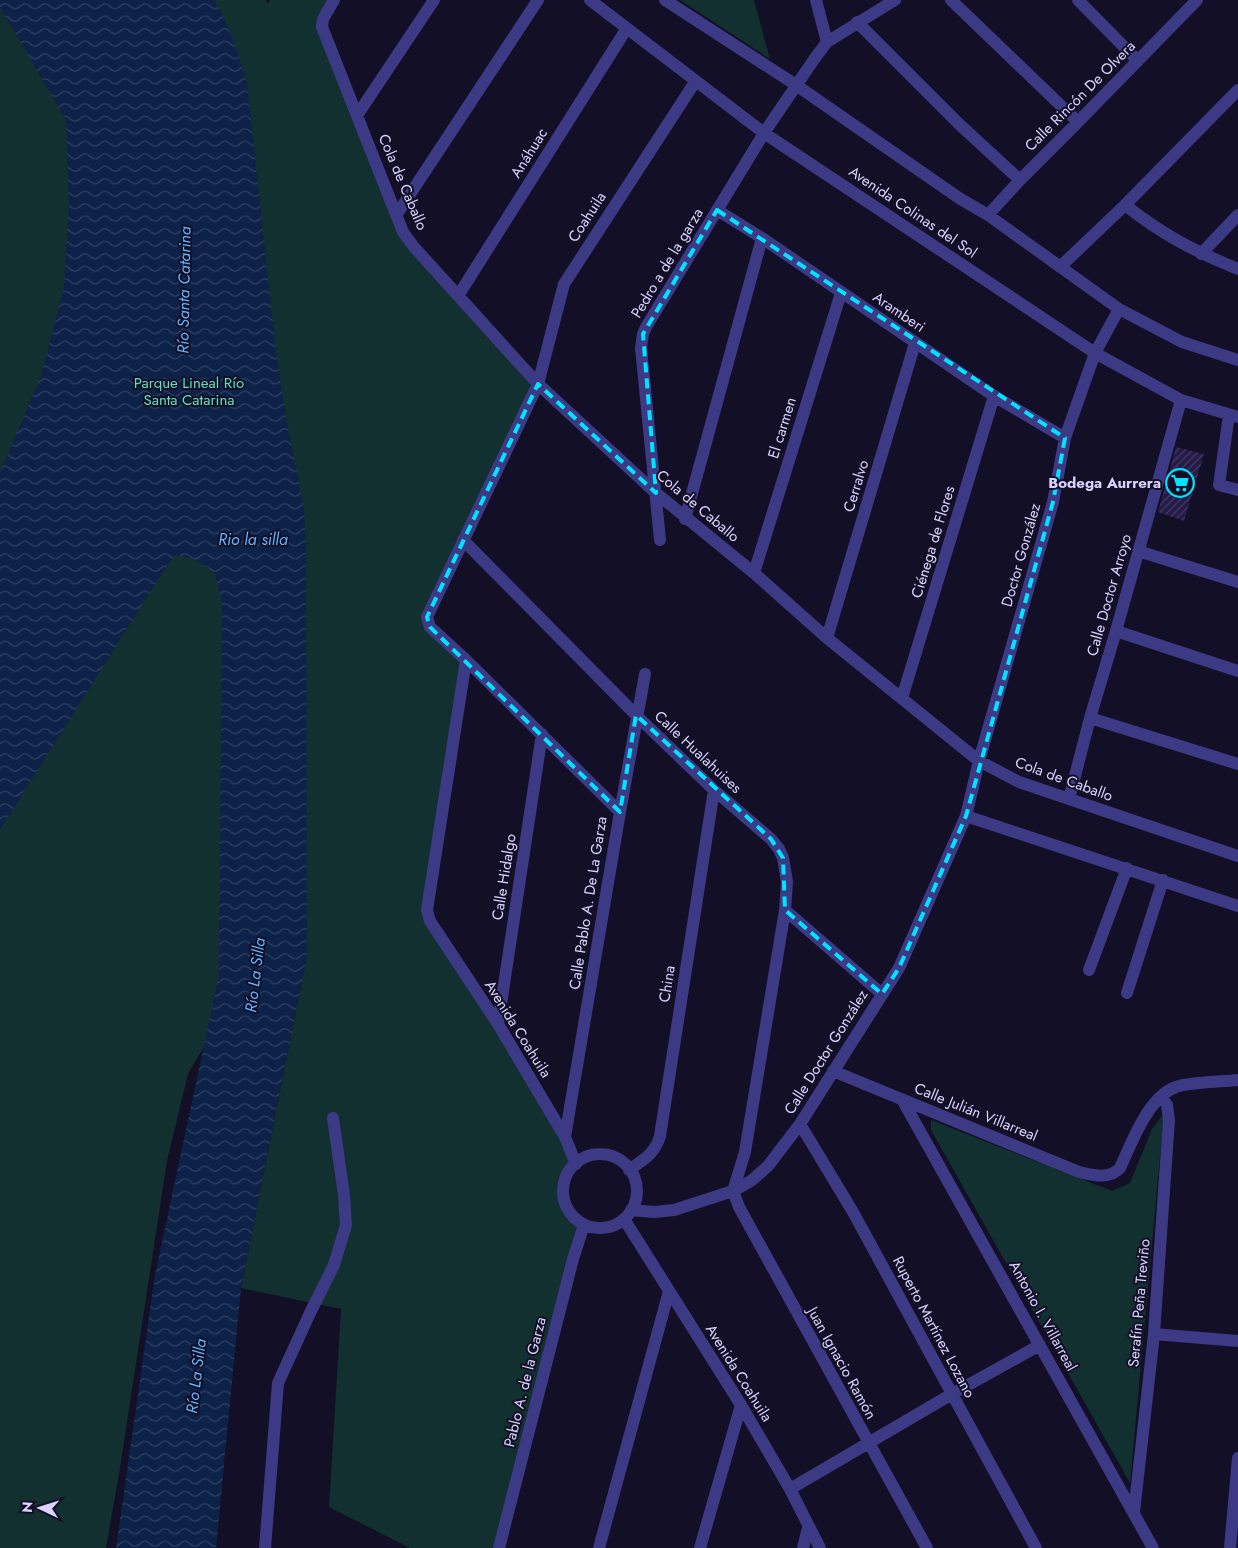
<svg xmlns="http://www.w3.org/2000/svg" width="1238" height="1548" font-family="Jost,sans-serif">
	<defs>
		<pattern id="water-waves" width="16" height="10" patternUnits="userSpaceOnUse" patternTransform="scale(1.25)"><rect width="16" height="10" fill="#0c2248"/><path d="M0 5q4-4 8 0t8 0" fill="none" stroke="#2f4163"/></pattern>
		<pattern id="building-hatch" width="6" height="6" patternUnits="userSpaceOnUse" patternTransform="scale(1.25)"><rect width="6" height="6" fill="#241b47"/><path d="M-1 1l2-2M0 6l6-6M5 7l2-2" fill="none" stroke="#433b63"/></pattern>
	</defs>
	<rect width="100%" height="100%" fill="#130f26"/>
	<!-- green -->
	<path fill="#12302f" d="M0 0H265L268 3 270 0H334L323 19 403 232 538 384 427 617 466 660 426 906 576 1164C559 1185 559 1210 584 1225L499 1548H410L329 1507 341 1309 241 1288 307 956 304 856 281 916 188 1074 167 1161 120 1468 106 1548H0Z
		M680 0H754L770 59Z
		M1164 1113 1130 1483 931 1130V1120L1112 1191 1130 1183 1152 1129Z"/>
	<!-- water -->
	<path fill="url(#water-waves)" d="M0 0H214C230 25 238 55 247 83L276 352 285 412 304 508 306 546 307 956 241 1288 216 1548H116L155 1275 219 975 222 601C219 593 218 581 214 574 207 563 188 556 175 555L159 578 0 830V473L41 376 64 288 69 205 66 120 0 7Z"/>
	<!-- building -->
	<path fill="url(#building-hatch)" d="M1176 447 1204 454 1184 521 1158 512Z"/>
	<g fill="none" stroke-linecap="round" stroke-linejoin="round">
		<!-- minor -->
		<path stroke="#3d3a85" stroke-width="12" d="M334 0 323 19 322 27 403 232 414 247 538 384 656 493 754 573 827 638 979 761 1019 782 1238 856
			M590 0 764 133 1095 353 1181 400 1238 417
			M665 0 796 85 959 198 988 215 1119 309 1182 342 1238 360
			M816 0 827 42
			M951 0 1078 122
			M1078 0 1138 61
			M857 22 959 124 1020 180
			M358 114 434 0
			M1125 205C1163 235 1194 251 1238 269
			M717 210 762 238 994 396 1065 438
			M397 214 538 0
			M988 215 1020 180 1078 122 1197 0
			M1201 254 1238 215
			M1060 267 1125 205 1238 90
			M458 296 627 28
			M1229 415 1219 485 1238 490
			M685 519 762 238
			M463 540 636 715 714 790 771 839 779 849 783 858 787 882 785 910 745 1152 733 1191
			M660 540 641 348 643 334 646 327 764 133 815 58 827 42 895 0
			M1138 551 1238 582
			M754 573 841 293
			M1116 631 1238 671
			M827 638 915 343
			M466 660 427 910 430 921 498 1024 565 1137 576 1164
			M902 698 994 396
			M1090 718 1238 764
			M1069 799 1090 718 1116 631 1181 400
			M620 812 466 660 430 627 427 617 538 384 564 284 695 82
			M966 816 1238 906
			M785 910 882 994
			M1089 970 1127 868
			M1127 993 1163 880
			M498 1024 542 734
			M833 1071 1079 1172C1093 1175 1109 1180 1120 1168 1132 1142 1148 1097 1176 1087 1189 1082 1222 1082 1238 1080
			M903 1101 1153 1548
			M800 1124 853 1212 1036 1548
			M565 1137 620 812 645 674
			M563 1191a37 37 0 1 1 74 0a37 37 0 1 1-74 0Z
			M629 1170C643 1160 655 1154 660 1136L714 790
			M733 1191 739 1207 927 1548
			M631 1210 654 1212 674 1210 733 1191 751 1181 768 1166 800 1124 899 968 966 816 979 761 1053 502 1065 438 1095 353 1119 309
			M624 1219 741 1405 790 1489 820 1548
			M1154 1334 1238 1341
			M790 1489 952 1394 1040 1345
			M1134 1512 1154 1334 1169 1120 1167 1105 1161 1097
			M265 1548 278 1383 310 1313 334 1265 346 1225 344 1195 333 1118
			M499 1548 573 1259 584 1225
			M599 1548 669 1291
			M700 1548 741 1405
			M803 1548 808 1528
			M1230 1548 1238 1458"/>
	</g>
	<!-- marked area -->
	<path fill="none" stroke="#00e5ff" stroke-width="4" stroke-dasharray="10 6" stroke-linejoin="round" d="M717 210 1065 438 1053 502 966 816 899 968 882 994 785 910 783 858 771 839 636 715 620 812 430 627 427 617 538 384 656 493 643 334Z"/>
	<!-- icons -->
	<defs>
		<symbol id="supermarket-ring" viewBox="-11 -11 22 22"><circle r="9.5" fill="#130f26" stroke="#00e5ff" stroke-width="1.5"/><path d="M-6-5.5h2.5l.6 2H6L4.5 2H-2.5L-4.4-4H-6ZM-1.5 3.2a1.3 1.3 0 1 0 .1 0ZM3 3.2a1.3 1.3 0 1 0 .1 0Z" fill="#00e5ff"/></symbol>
	</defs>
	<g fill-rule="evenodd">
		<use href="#supermarket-ring" x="1164" y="467" width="32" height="32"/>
	</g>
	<g text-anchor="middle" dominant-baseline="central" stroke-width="4" stroke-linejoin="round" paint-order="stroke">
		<!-- street labels -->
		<g font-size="15" fill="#d9d4ff" stroke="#130f26">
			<text transform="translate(1080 96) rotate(-45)">Calle Rincón De Olvera</text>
			<text transform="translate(529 153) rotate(-58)">Anáhuac</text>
			<text transform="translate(403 182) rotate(67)">Cola de Caballo</text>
			<text transform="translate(913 212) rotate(34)">Avenida Colinas del Sol</text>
			<text transform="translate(587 217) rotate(-57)">Coahuila</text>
			<text transform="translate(667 263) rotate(-59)">Pedro a de la garza</text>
			<text transform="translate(899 312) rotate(34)">Aramberi</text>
			<text transform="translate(782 428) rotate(-73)">El carmen</text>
			<text transform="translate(856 486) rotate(-73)">Cerralvo</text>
			<text transform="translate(698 506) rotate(40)">Cola de Caballo</text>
			<text transform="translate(933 542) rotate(-73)">Ciénega de Flores</text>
			<text transform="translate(1021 555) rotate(-74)">Doctor González</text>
			<text transform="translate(1109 595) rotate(-74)">Calle Doctor Arroyo</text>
			<text transform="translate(698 752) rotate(43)">Calle Hualahuises</text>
			<text transform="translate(1064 779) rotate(20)">Cola de Caballo</text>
			<text transform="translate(504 877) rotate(-81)">Calle Hidalgo</text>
			<text transform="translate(588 903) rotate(-81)">Calle Pablo A. De La Garza</text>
			<text transform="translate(667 984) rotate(-81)">China</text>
			<text transform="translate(518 1029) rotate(58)">Avenida Coahuila</text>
			<text transform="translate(826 1052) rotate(-58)">Calle Doctor González</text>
			<text transform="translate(976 1112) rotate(22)">Calle Julián Villarreal</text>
			<text transform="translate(1139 1303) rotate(-85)">Serafín Peña Treviño</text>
			<text transform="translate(1043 1316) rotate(61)">Antonio I. Villarreal</text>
			<text transform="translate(934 1327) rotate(62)">Ruperto Martínez Lozano</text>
			<text transform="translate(842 1363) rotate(61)">Juan Ignacio Ramón</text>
			<text transform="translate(739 1373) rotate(58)">Avenida Coahuila</text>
			<text transform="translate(525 1382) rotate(-76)">Pablo A. de la Garza</text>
		</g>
		<!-- park labels -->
		<g font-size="15" fill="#5fe0c0" stroke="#130f26">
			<text x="189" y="383">Parque Lineal Río<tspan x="189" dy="17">Santa Catarina</tspan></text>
		</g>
		<!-- poi labels -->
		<g font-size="15" font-weight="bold" fill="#d9d4ff" stroke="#130f26" text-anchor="end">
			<text x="1161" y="483">Bodega Aurrera</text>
		</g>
		<!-- water labels -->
		<g font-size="16" font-style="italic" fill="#62b6ff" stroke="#130f26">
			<text transform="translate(184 290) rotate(-89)">Río Santa Catarina</text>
			<text x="253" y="539">Rio la silla</text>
			<text transform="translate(255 975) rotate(-83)">Río La Silla</text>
			<text transform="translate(196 1376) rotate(-83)">Río La Silla</text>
		</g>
	</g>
	<!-- north arrow -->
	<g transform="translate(40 1508) rotate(274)" stroke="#130f26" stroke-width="4" paint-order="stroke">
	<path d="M0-4L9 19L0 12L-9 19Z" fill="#d9d4ff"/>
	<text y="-8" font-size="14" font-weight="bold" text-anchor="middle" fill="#d9d4ff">N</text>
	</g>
</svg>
